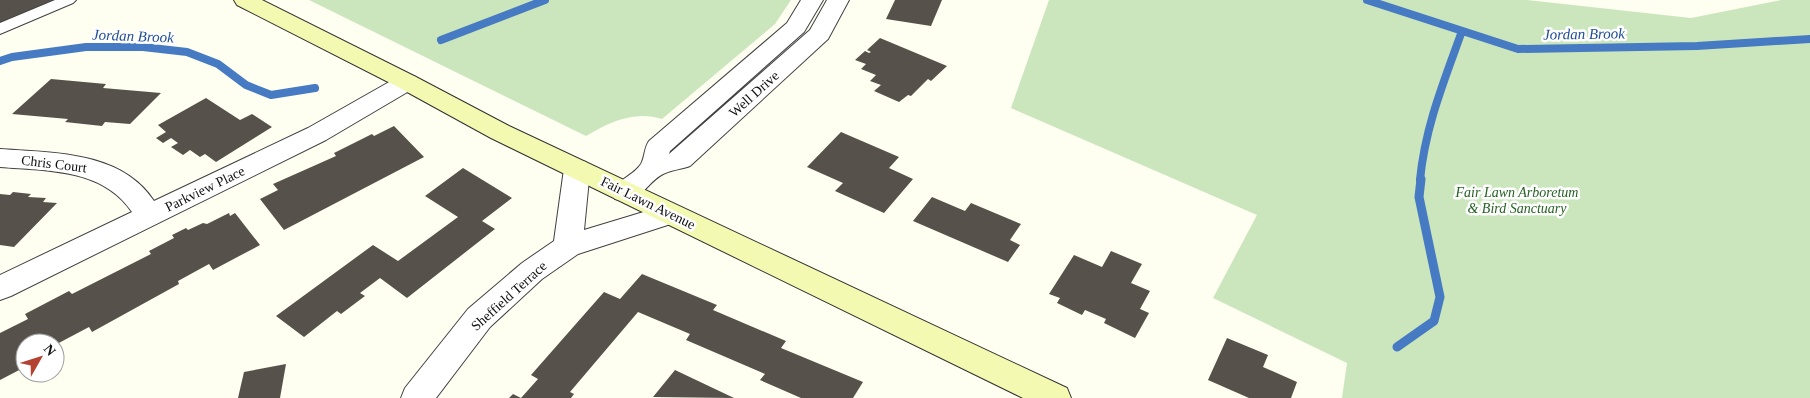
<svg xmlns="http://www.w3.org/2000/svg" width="1810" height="398" font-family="Georgia,serif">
	<rect width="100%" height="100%" fill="#fefef1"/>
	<!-- green -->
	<path fill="#cbe6bd" d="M309 0H791L775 24 662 119C635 110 609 122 586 136Z
		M1049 0H1527L1691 18 1781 0H1810V398H1342L1347 363 1213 298 1257 215 1011 108Z"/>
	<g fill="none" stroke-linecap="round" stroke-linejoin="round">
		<!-- stream-far1 -->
		<path stroke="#467ac3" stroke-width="8" d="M1367 0 1518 49 1697 46 1810 39
			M441 40 545 0
			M0 61 12 57 86 47H143L187 52 218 64 246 85 271 95 315 88
			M1420 180C1425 127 1444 81 1462 31"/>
		<!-- stream -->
		<path stroke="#467ac3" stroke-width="9" d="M1397 347 1434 321 1440 297 1419 197 1421 179"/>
	</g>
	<!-- building -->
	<path fill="#56524b" d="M0 0H54L0 23Z
		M895 0H942L931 26 886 19Z
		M880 38 947 66 931 81 928 79 911 96 908 95 899 102 874 91 881 85 870 81 876 75 861 69 866 64 855 60 865 51 869 53 871 52 867 50Z
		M51 79 106 84 103 88 161 93 130 124 105 122 102 126 65 122 68 119 12 114Z
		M206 98 240 120 252 114 272 127 216 162 205 154 200 157 190 150 183 155 171 147 178 143 171 138 163 143 156 138 166 132 158 125Z
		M394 126 424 157 284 230 260 199 278 190 273 184 336 156 334 153 372 134 374 136Z
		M841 132 899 157 889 168 913 179 884 213 835 191 843 183 807 167Z
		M463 168 512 198 482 221 495 229 407 298 380 278 360 293 365 296 341 314 337 311 304 337 276 316 373 245 398 261 458 217 425 196Z
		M13 192 31 194 28 197 46 198 43 202 57 203 14 247 0 245V194L10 195Z
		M932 197 965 211 971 203 1021 224 1010 240 1020 245 1008 262 913 221Z
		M229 213 230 216 235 213 260 245 213 270 209 264 178 281 179 284 92 332 89 327 55 345V343H25V367L0 380V333L28 319 25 314 69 291 72 294 151 254 149 251 174 238 172 235 186 228 188 230 203 223 207 224Z
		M1111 251 1142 264 1131 283 1150 291 1140 309 1149 313 1135 338 1104 323 1106 319 1085 310 1082 315 1057 303 1060 298 1049 294 1074 255 1102 267Z
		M642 274 717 305 713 310 786 341 781 348 863 382 853 398H801L760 380 765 374 686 340 690 334 638 312 570 392 574 394 571 398H509L513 394 521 398 538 379 531 375 604 292 620 299Z
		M1227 338 1268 355 1263 367 1297 382 1291 398H1249L1208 380Z
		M286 364 280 398H238L244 372Z
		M675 370 734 398 653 397Z"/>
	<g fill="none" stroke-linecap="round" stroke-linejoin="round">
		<defs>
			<path id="service" d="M55 0H76L73 3 0 34V23Z"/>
			<path id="minor" d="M801 0H823L804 32 670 151 669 154 810 30 827 0H849L828 39 690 166C682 169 671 170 663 174 644 184 641 206 615 199L611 192C619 179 634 175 641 164 645 157 644 148 649 141L787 23Z
				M407 74 416 77 419 82 416 87 326 140 11 296 0 300V275L132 212C102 168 47 171 0 167V149C54 153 121 151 154 201L308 128 398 77Z
				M577 160 586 162 590 169 584 230 670 204 680 207 684 214 680 221 578 254 542 279 490 327 436 398H401L405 388 468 309 522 263 554 241 564 169 568 162Z"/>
			<path id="secondary" d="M234 0H262L416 77 509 126 1067 388 1071 398H1023L491 138 398 87 237 5Z"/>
		</defs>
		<!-- service casing -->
		<use href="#service" stroke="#414141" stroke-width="2"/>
		<!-- minor casing -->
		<use href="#minor" stroke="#414141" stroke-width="2"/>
		<!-- secondary casing -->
		<use href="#secondary" stroke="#303030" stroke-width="2"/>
		<!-- service -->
		<use href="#service" fill="#fff" fill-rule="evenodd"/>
		<!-- minor -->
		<use href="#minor" fill="#fff" fill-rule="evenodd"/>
		<!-- secondary -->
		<use href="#secondary" fill="#f4f9b1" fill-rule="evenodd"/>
	</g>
	<g text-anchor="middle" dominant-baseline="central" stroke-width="5" stroke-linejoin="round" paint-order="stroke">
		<!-- street labels -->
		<g font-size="14" fill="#0e0e0e" stroke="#fff">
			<text transform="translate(754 94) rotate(-42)">Well Drive</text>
			<text transform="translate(54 164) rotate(7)">Chris Court</text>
			<text transform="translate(205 189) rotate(-26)">Parkview Place</text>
			<text transform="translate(648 203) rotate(26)">Fair Lawn Avenue</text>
			<text transform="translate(509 296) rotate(-42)">Sheffield Terrace</text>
		</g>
		<!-- park labels -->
		<g font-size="14" font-style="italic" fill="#256123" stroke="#fff">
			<text x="1517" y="192">Fair Lawn Arboretum<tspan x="1517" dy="16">&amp; Bird Sanctuary</tspan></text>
		</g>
		<!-- water labels -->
		<g font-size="15" font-style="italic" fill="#214e97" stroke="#fff">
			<text transform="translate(1584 34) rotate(-1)">Jordan Brook</text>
			<text transform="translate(133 36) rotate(2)">Jordan Brook</text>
		</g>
	</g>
	<!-- north arrow -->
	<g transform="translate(40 358) rotate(51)"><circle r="24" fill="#ffffff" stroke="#9f9f9f"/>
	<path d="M0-4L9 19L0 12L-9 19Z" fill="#b44231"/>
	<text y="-8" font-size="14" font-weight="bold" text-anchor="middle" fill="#0e0e0e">N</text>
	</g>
</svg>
